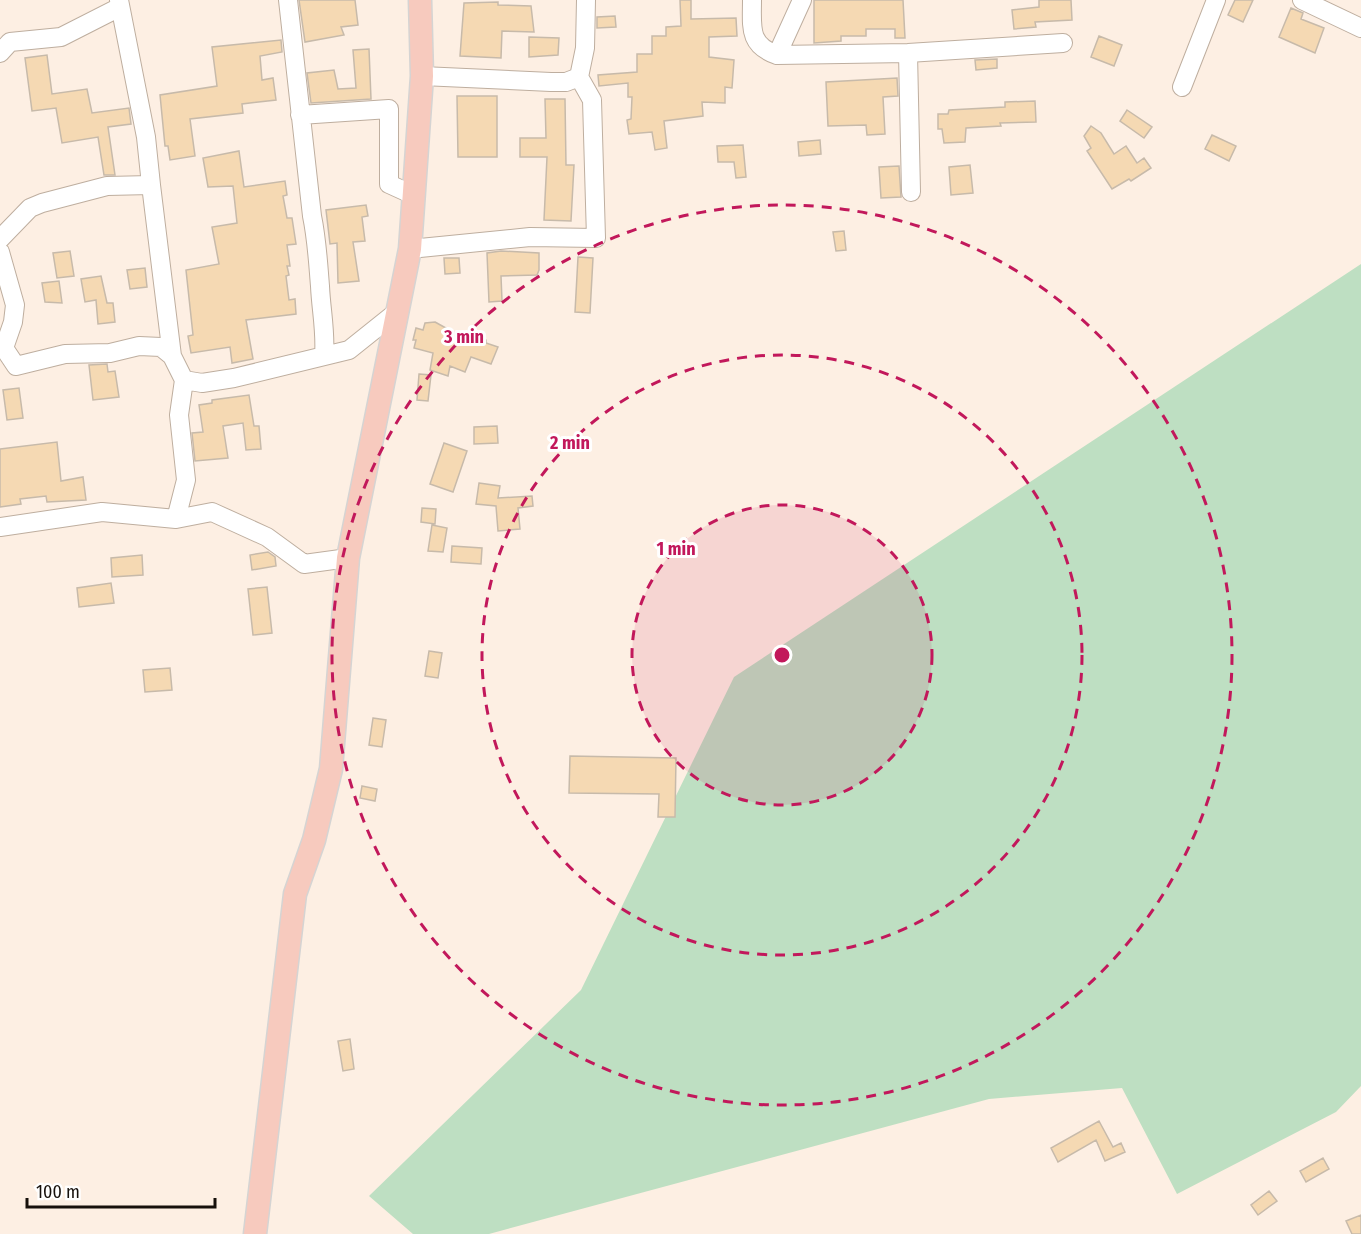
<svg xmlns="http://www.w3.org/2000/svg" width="1361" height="1234" font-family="'Fira Sans Condensed',sans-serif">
	<rect width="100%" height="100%" fill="#fdefe3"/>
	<!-- green -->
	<path fill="#bedfc2" d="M1361 264V1086L1336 1112 1177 1194 1122 1088 989 1099 489 1234H413L369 1196 581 990 734 677Z"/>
	<!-- building -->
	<path fill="#f5d9b3" stroke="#c7baaa" stroke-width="1.5" d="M299 0H355L358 25 341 27 344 35 305 42Z
		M680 0H691V19L736 18 737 36 709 37V57L734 60 732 88 725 87V103L702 102 703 116 664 121 667 148 655 150 652 132 629 134 627 120 631 119 632 97H628V83L599 86 598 75 637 72V54H652V36H666V27L681 26Z
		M814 0H903L905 38H895V29H866V36H841V41L814 43Z
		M1039 0H1071L1072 20 1035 22 1036 27 1014 29 1012 10 1039 7Z
		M1235 0H1253L1243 22 1228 15Z
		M498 2V5L531 6 534 32 502 31 501 58 460 56 464 3Z
		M1291 8 1303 13 1301 19 1324 28 1315 53 1279 37Z
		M615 16 616 27 597 28V17Z
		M1099 36 1122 45 1114 66 1091 57Z
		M529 37 559 38 558 55 529 57Z
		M281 40 282 52 260 56 262 80 273 78 276 100 242 104 243 113 190 119 195 156 170 160 168 146H165L160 95 217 86 212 47Z
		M369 49 371 99 311 103 307 73 334 70 338 89 356 88 353 50Z
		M47 55 52 94 87 89 92 113 129 108 131 124 108 127 115 175H104L98 137 62 143 56 108 32 111 25 58Z
		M997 59V68L976 70 975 60Z
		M897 78 898 96 883 97 885 134 867 135 866 125 828 126 826 82Z
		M457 96H497V157H458Z
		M545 99H565L566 165H574L571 221 544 220 547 157H520V138H546Z
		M1035 101 1036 122 1000 123 1001 126 966 128 965 142 944 143 942 129H938V114H948L949 110 1005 107V102Z
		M1127 110 1152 127 1144 138 1120 121Z
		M1091 126 1101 133 1114 154 1126 146 1137 163 1144 158 1151 168 1131 181 1129 179 1112 189 1087 151 1091 148 1084 136Z
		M1212 135 1236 146 1229 161 1205 149Z
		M820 140 821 154 799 156 798 142Z
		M743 145 746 177 736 178 734 162H718L717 146Z
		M239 151 244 187 285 181 287 195 283 196 287 218H292L296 244 287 245 290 266H287L289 275 286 276 289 300 295 299 296 314 246 320 253 359 232 363 230 347 191 353 188 336 193 335 186 270 219 264 212 227 237 223 233 186 208 187 203 158Z
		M970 165 973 193 951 195 949 167Z
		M899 166 901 197 881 198 879 167Z
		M366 205 368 216 362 217 365 241 353 242 359 281 338 283 337 243 330 244 326 210Z
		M844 231 846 250 836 251 833 232Z
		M70 251 74 276 57 278 53 253Z
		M501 251 539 253V270L537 275 501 276 502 301 489 302 487 253Z
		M578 257 593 258 590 313 575 312Z
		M444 258H459L460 273 445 274Z
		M145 268 147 287 130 289 127 270Z
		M101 276 107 303H113L115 322 98 324 96 300 85 302 81 279Z
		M59 281 62 303 45 302 42 283Z
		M435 322 453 332 486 340V343L498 347 491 364 471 357 465 372 450 366 448 376 430 370 433 353 414 348 416 340H413L416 328 423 330 425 323Z
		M107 364 108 372 115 371 119 397 93 400 89 365Z
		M419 374 431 375 428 401 417 400Z
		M19 388 23 418 7 420 3 390Z
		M249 395 254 426H259L261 449 246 450 243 423 223 426 228 458 195 461 192 433 203 432 199 405 212 403V400Z
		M497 426 498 443 474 444V427Z
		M57 442 61 481 83 477 86 500 47 502 46 496 20 499 21 504 0 507V449Z
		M444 443 467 451 453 492 430 484Z
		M479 483 500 486 498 498 532 496 533 506 518 508 520 529 498 531 496 506 476 504Z
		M422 508 436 509 435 524 421 522Z
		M432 525 447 528 443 552 428 551Z
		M452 546 482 548 481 564 451 562Z
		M268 552 275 557 276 566 252 570 250 555Z
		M142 555 143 575 112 577 111 558Z
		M111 583 114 603 79 607 77 588Z
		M267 587 272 633 253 635 248 589Z
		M429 651 442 653 438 678 425 676Z
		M170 668 172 690 145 692 143 670Z
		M373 718 386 720 382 747 369 745Z
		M570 756 676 758 675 817H658L659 794 569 793Z
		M362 786 377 789 375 801 360 798Z
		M350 1039 354 1069 343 1071 338 1041Z
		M1099 1121 1113 1147 1121 1143 1125 1152 1105 1161 1096 1140 1058 1162 1051 1148Z
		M1323 1158 1329 1169 1306 1182 1300 1171Z
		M1269 1191 1277 1201 1258 1215 1251 1205Z
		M1361 1215V1234H1352L1346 1221Z"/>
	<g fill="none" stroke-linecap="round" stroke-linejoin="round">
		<defs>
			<path id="minor" d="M288 0 312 216C317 240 318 262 320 286 321 310 326 331 324 356
				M752 0C752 27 748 45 777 55L908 53 1063 43
				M1302 0 1361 28
				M0 53 10 42 61 37 120 7
				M908 53 911 192
				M777 55 802 0
				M422 76 551 82H566L579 77 585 48 586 0
				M1182 87 1216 0
				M300 115 389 109V184L411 194
				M151 185 172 356
				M0 239 30 208 42 203 107 186 151 185 146 137 119 0
				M410 249 530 237 596 238 592 100 579 77
				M0 252 15 305 13 322 4 348 16 366 65 354 110 353 139 346 161 347 172 356 184 380 202 383 234 378 349 350 399 310
				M176 519 186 480 179 415 184 380
				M0 527 102 512 176 519 212 512 267 537 304 564 348 558"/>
			<path id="major" d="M255 1234 295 894 314 840 331 769 348 558 410 249 422 76 420 0"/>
		</defs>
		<!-- minor casing -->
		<use href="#minor" stroke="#beae9f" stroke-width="20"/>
		<!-- major casing -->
		<use href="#major" stroke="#d5d4d3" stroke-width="25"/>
		<!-- minor -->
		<use href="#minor" stroke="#fff" stroke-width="18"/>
		<!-- major -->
		<use href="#major" stroke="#f7cabe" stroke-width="22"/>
	</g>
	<!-- distance rings -->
	<circle cx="782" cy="655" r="150" fill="#c2185b" fill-opacity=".12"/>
	<g fill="none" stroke="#c2185b" stroke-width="3" stroke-dasharray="10 8">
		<circle cx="782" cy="655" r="150"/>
		<circle cx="782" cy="655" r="300"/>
		<circle cx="782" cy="655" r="450"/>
	</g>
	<circle cx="782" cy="655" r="9" fill="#c2185b" stroke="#fff" stroke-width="3"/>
	<g font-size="18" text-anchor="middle" font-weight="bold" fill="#c2185b" stroke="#fff" stroke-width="6" stroke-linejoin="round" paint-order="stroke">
		<text x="464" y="343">3 min</text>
		<text x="570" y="449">2 min</text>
		<text x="676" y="555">1 min</text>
	</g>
	<!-- scale -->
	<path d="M27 1198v9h188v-9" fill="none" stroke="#16100b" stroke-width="3"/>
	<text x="36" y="1198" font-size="18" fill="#16100b" stroke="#ffffff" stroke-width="4.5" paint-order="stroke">100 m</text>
</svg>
